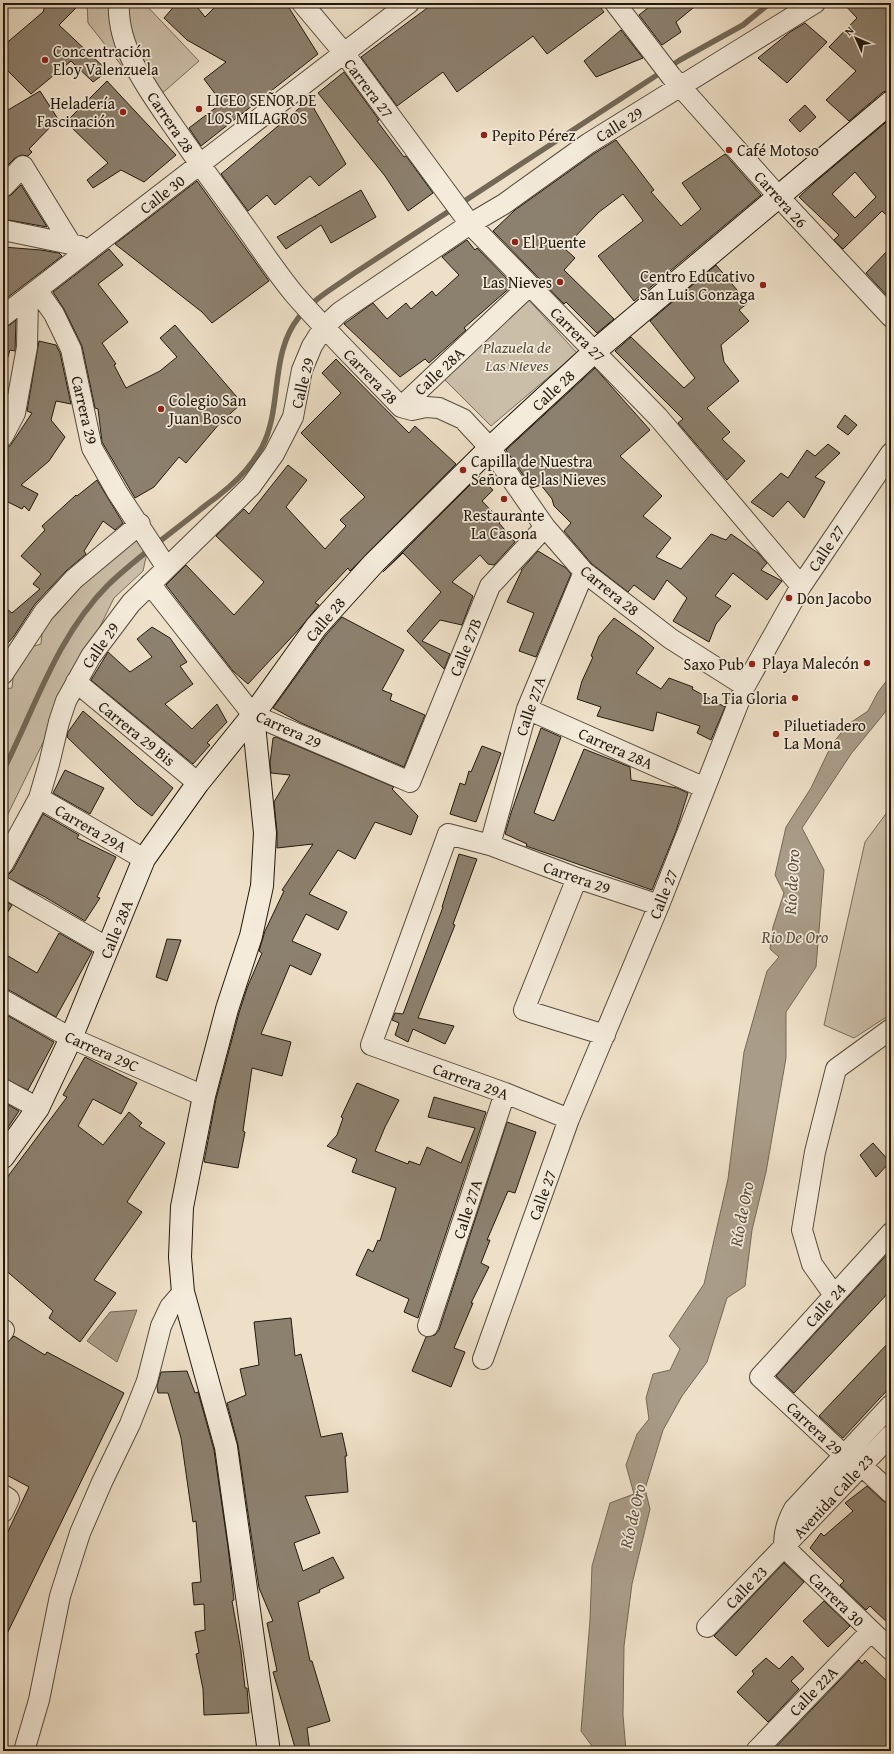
<svg xmlns="http://www.w3.org/2000/svg" width="894" height="1754" font-family="'Gentium Book Plus',serif">
	<rect width="100%" height="100%" fill="#eee0c8"/>
	<filter id="stains"><feTurbulence type="fractalNoise" baseFrequency=".005" numOctaves="4"/><feColorMatrix values="0 0 0 0 .2 0 0 0 0 .09 0 0 0 0 .02 0 0 0 .5 -.17"/></filter>
	<radialGradient id="worn" r=".72"><stop offset=".6" stop-color="#630" stop-opacity="0"/><stop offset="1" stop-color="#630" stop-opacity=".3"/></radialGradient>
	<!-- green -->
	<path fill="#cbbea8" stroke="#766c5a" d="M87 3H144L199 61 151 103 88 23Z
		M526 297 577 353 491 426 441 376Z
		M136 535 148 548 143 571 114 598 3 824V689L12 688 15 662 26 657 24 649 41 644 43 622 50 610 55 616 61 609 67 590Z
		M891 807V1014L854 1038 824 1025 865 842Z"/>
	<!-- water -->
	<path fill="#a99c88" stroke="#736857" d="M891 675V705L851 754 802 828 824 870 816 967 786 1012V1058L766 1172 752 1230 745 1286 727 1298 707 1362 682 1396 663 1430 645 1489 650 1509 632 1584 624 1646 623 1715 626 1751H593L592 1746 581 1731 590 1620 592 1566 610 1503 634 1494 626 1465 637 1434 649 1419 646 1398 653 1374 670 1370 680 1349 669 1336 704 1284 728 1179 744 1052 767 971 779 957 770 949 773 927 784 893 775 875 786 827 811 788 831 746 847 725 868 711 878 692Z
		M137 1310 117 1362 87 1341 110 1312Z"/>
	<g fill="none" stroke-linecap="round" stroke-linejoin="round">
		<!-- stream -->
		<path stroke="#736857" stroke-width="5.5" d="M3 771C35 708 57 636 108 585 138 556 173 532 206 505 220 495 235 483 246 470 252 463 258 454 262 447 283 407 269 354 299 317 313 299 335 287 353 274L680 60 743 25 770 3"/>
	</g>
	<!-- building -->
	<path fill="#8c806e" stroke="#22190d" fill-rule="evenodd" d="M46 3H81L59 25 108 71 93 82 71 61 31 94 3 66V46L43 12Z
		M177 3H194L205 17 219 3H286L318 54 201 146 189 128 222 103 204 79 226 62 187 40 164 18Z
		M434 3H597L604 12 547 54 533 36 457 92 443 72 397 106 361 57Z
		M654 3H699L676 22 681 32 662 45 639 15Z
		M843 3H891V90L883 92 849 121 826 100 856 71 829 47 857 18Z
		M805 23 827 42 787 83 758 58 790 32Z
		M621 30 643 58 596 77 584 61Z
		M344 72 379 120 377 121 404 157 406 156 433 193 408 211 385 176 318 93Z
		M107 81 176 155 144 182 121 170 93 188 87 180 108 163 66 122Z
		M40 91 58 119 29 149 32 152 28 156 21 155 15 158 3 170V113Z
		M309 100 346 164 319 186 310 176 275 205 267 195 248 211 221 174Z
		M805 105 816 117 800 132 789 120Z
		M891 118V219L882 211 843 249 834 240 839 235 799 197 814 183ZM855 172 876 197 855 218 832 194Z
		M616 140 654 190 651 192 681 226 701 209 682 183 725 154 761 195 634 301 598 256 643 221 642 219 623 194 599 212 564 248 575 258 564 270 614 319 597 333 566 302 564 304 493 231 515 210 595 153Z
		M197 181 269 281 212 323 202 312 115 244Z
		M21 185 47 227 3 219V198L11 195Z
		M361 190 376 217 331 243 321 225 286 249 277 237 315 216 316 217 315 216Z
		M467 240 475 250 477 248 513 285 464 328 466 330 429 363 425 359 400 377 344 324 373 303 387 319 406 303 411 309 432 291 436 296 459 275 442 257Z
		M3 247 41 250 59 253 62 256 3 301Z
		M891 247V300L866 273Z
		M109 249 123 265 98 284 128 322 102 343 116 364 114 365 126 388 160 371 177 357 160 338 175 325 242 403 220 423 186 463 179 457 154 487 135 498 102 442 98 409 95 408 82 346 64 309 53 292Z
		M716 265 748 303 739 310 749 321 721 345 724 362 739 381 707 408 730 432 722 439 745 461 727 480 678 423 683 419 615 351 631 337 684 388 695 378 650 321Z
		M16 320 15 351 10 350 6 363 3 362V327L10 325Z
		M39 341 56 345 60 353 71 404 56 401 51 420 65 437 49 461 21 485 38 494 29 511 24 506 22 509 4 500 3 501V447L10 446 32 413 27 411Z
		M336 359 409 433 415 426 456 464 350 571 348 568 315 603 319 605 301 627 248 684 233 671 166 585 186 565 234 615 264 582 216 536 244 509 249 514 288 465 307 480 286 507 325 549 346 526 340 520 365 497 301 433 341 393 322 373Z
		M595 368 650 430 620 456 662 496 643 516 671 538 656 557 681 569 711 534 726 540 731 534 758 553 767 563 761 570 782 581 767 600 733 573 715 596 731 606 716 624 709 642 673 621 687 598 667 580 654 600 634 585 628 592 592 564 564 531 571 523 554 506 552 499 541 485 532 488 506 450Z
		M845 415 857 425 848 435 837 427Z
		M828 444 840 453 815 477 825 482 804 518 788 501 773 517 751 502 781 473 788 478 807 450 815 456Z
		M479 476 493 490 482 501 501 521 499 523 515 542 494 565 488 564 480 555 452 582 473 596 462 625 440 620 422 641 450 654 444 669 407 631 441 592 403 553 383 572Z
		M97 480 123 523 115 530 103 521 84 551 86 554 66 571 35 604 14 636 3 649V606L12 613 40 589 33 584 41 574 21 556 45 530 42 526 76 495 77 496Z
		M538 551 566 568 571 574 536 657 519 651 534 613 507 602 522 570H521Z
		M342 617 404 650 382 690 392 694 390 700 425 715 404 767 301 723 273 708 326 635Z
		M614 618 642 638 654 648 636 673 661 689 669 678 693 687 692 689 725 707 711 740 697 733 700 726 657 712 653 731 597 716 601 707 577 699 582 681 593 657 591 656 599 636Z
		M152 627 170 638 187 662 180 666 193 684 165 704 192 729 217 704 227 722 207 743 210 745 193 764 91 680 108 652 130 672 152 657 137 639Z
		M83 711 173 788 152 816 136 804 67 737 68 732Z
		M541 728 561 737 534 813 554 821 584 749 630 767 631 780 677 788 688 793 676 831 652 890 526 846 527 844 505 834 511 813Z
		M276 737 394 787 392 789 418 816 411 835 375 822 355 859 338 850 309 894 347 912 338 930 306 914 292 941 321 954 311 975 290 965 261 1034 291 1042 282 1076 252 1068 243 1131 245 1132 238 1168 204 1162 216 1099 239 1013 247 988 262 953 259 951 265 931 284 891 282 890 313 844 277 848V832L274 802 290 775 271 773 270 763 273 738Z
		M482 746 501 753 476 822 450 814 460 783 465 785 469 771 471 772Z
		M65 770 104 788 90 814 53 793Z
		M43 814 79 835 77 838 116 857 97 897 100 898 85 921 45 897 4 876 9 874 13 870Z
		M459 854 477 859 453 924 455 925 418 1018 454 1026 445 1044 413 1029 408 1042 395 1035 399 1023 392 1020 395 1013 403 1014 443 907H442Z
		M3 900 12 905 3 920Z
		M59 933 92 952 56 1017 9 990 3 989V953L37 973Z
		M167 939 181 940 167 981 156 977Z
		M3 1013 54 1042 28 1090 3 1078Z
		M85 1057 137 1083 121 1114 93 1099 78 1126 103 1145 129 1112 142 1123 139 1126 165 1143 127 1202 142 1212 94 1280 116 1293 80 1342 49 1318 53 1311 3 1268V1183L67 1097 63 1095Z
		M357 1083 399 1100 385 1127 375 1151 408 1164 409 1161 420 1165 427 1147 461 1163 475 1128 428 1117 434 1097 486 1112 418 1318 404 1312 409 1299 356 1275 368 1249 373 1252 378 1240 380 1241 396 1188 352 1172 357 1159 327 1146 337 1135 343 1118 341 1117Z
		M3 1102 19 1111 3 1135Z
		M507 1122 536 1132 515 1193 508 1191 487 1240H490L481 1263 489 1267 471 1303H473L454 1348 465 1352 451 1387 412 1371 426 1337 435 1335 439 1330Z
		M873 1143 890 1162 876 1177 860 1155Z
		M891 1250V1290L794 1393 776 1376Z
		M291 1318 295 1356 301 1354 321 1437 342 1433 347 1456H345L348 1492 305 1496 320 1533 294 1543 303 1571 333 1557 344 1578 319 1590 320 1592 298 1602 310 1661H312L330 1721 307 1728 310 1751H296L273 1672 277 1671 267 1623 273 1621 259 1588 238 1445 227 1403 246 1395 240 1369 259 1365 254 1322Z
		M14 1336 45 1355 47 1352 124 1393 3 1642V1542L29 1487 3 1473V1347Z
		M891 1340V1386L843 1438 819 1416Z
		M187 1371 195 1393 198 1392 214 1450 228 1547 234 1600 232 1601 241 1651 245 1688H247L249 1713 204 1715 203 1689 196 1654 199 1653 195 1632 205 1630 204 1604 194 1605 192 1583 201 1582 196 1521 193 1522 181 1438 168 1393H158L157 1386 161 1372Z
		M867 1486 883 1501 891 1505V1626L870 1606 866 1610 840 1585 844 1581 810 1548 821 1533 824 1536 853 1511 845 1503Z
		M784 1563 804 1582 736 1656 714 1636Z
		M824 1601 850 1626 828 1647 803 1621Z
		M792 1656 804 1669 791 1681 799 1689 768 1722 737 1692 754 1674 752 1671 766 1658 779 1669Z
		M859 1660 862 1664 865 1660 891 1685V1751H772Z"/>
	<g fill="none" stroke-linecap="round" stroke-linejoin="round">
		<defs>
			<path id="street" d="M119 3C116 49 152 95 176 130 196 159 216 187 236 214 256 241 274 270 295 295 329 334 366 370 401 407L412 410 426 407 439 408 463 419 490 448 545 527 584 572 671 639 745 686
				M302 3 344 53 470 224 658 417 801 586
				M615 3 671 76 778 196 891 317
				M3 187 23 166 71 244
				M3 230 80 246
				M37 290 54 314 71 349 92 448 117 492 167 568
				M3 316 409 3
				M401 407 529 286
				M3 436 15 413 27 347 28 297
				M150 584 253 715 410 782 490 586 545 527
				M3 674 44 612 74 579 140 524
				M76 682 198 783
				M527 709 705 788
				M39 798 144 859
				M490 845 527 709 584 572
				M3 864 39 798 49 764 59 722 66 701 91 656 131 603 251 486 274 454 293 417 302 370 312 346 324 327 340 312 470 224 504 204 589 143 815 3
				M577 878 524 1010 605 1035
				M3 887 108 948
				M3 1000 71 1038 204 1096
				M3 1089 38 1108
				M569 1119 505 1093 371 1045 448 834 490 845 577 878 659 905
				M891 1233 760 1377 844 1455 862 1466 891 1493
				M834 1295 812 1264 802 1230 815 1152 836 1069 891 1029
				M428 1326 505 1093
				M3 1332 4 1330
				M483 1359 569 1119 659 905 745 686 801 586 891 453
				M3 1495 9 1499 3 1512
				M784 1547C784 1532 787 1522 794 1509L891 1405
				M784 1547 891 1650
				M707 1627 891 1435
				M24 1751 39 1700 60 1596 80 1533 102 1482 130 1424 147 1381 161 1326 170 1307 183 1292
				M756 1751 871 1631"/>
			<path id="secondary" d="M253 715 265 833 262 886 251 936 227 1009 204 1096 182 1207 180 1257 183 1292 226 1447 268 1745 267 1751
				M3 1157 38 1108 71 1038 144 859 198 783 253 715 316 627 374 563 490 448 595 351 891 102"/>
		</defs>
		<!-- street casing -->
		<use href="#street" stroke="#554b3c" stroke-width="22"/>
		<!-- secondary casing -->
		<use href="#secondary" stroke="#22190d" stroke-width="24"/>
		<!-- street -->
		<use href="#street" stroke="#f4ebdb" stroke-width="20"/>
		<!-- secondary -->
		<use href="#secondary" stroke="#f4ebdb" stroke-width="22"/>
	</g>
	<!-- markers -->
	<g fill="#8f2418" stroke="#f4ebdb" stroke-width="1.5">
		<circle cx="45" cy="60" r="4"/>
		<circle cx="199" cy="109" r="4"/>
		<circle cx="123" cy="112" r="4"/>
		<circle cx="484" cy="135" r="4"/>
		<circle cx="729" cy="150" r="4"/>
		<circle cx="515" cy="242" r="4"/>
		<circle cx="560" cy="282" r="4"/>
		<circle cx="763" cy="285" r="4"/>
		<circle cx="161" cy="409" r="4"/>
		<circle cx="463" cy="470" r="4"/>
		<circle cx="504" cy="499" r="4"/>
		<circle cx="789" cy="598" r="4"/>
		<circle cx="867" cy="663" r="4"/>
		<circle cx="752" cy="664" r="4"/>
		<circle cx="795" cy="698" r="4"/>
		<circle cx="776" cy="734" r="4"/>
	</g>
	<g text-anchor="middle" dominant-baseline="central" stroke-width="3.5" stroke-linejoin="round" paint-order="stroke">
		<!-- poi labels -->
		<g font-size="16" fill="#22190d" stroke="#f4ebdb" text-anchor="start">
			<text x="53" y="51">Concentración<tspan x="53" dy="18">Eloy Valenzuela</tspan></text>
			<text x="207" y="100">LICEO SEÑOR DE<tspan x="207" dy="18">LOS MILAGROS</tspan></text>
			<text x="115" y="103" text-anchor="end">Heladería<tspan x="115" dy="18">Fascinación</tspan></text>
			<text x="492" y="135">Pepito Pérez</text>
			<text x="737" y="150">Café Motoso</text>
			<text x="523" y="242">El Puente</text>
			<text x="755" y="276" text-anchor="end">Centro Educativo<tspan x="755" dy="18">San Luis Gonzaga</tspan></text>
			<text x="552" y="282" text-anchor="end">Las Nieves</text>
			<text x="169" y="400">Colegio San<tspan x="169" dy="18">Juan Bosco</tspan></text>
			<text x="471" y="461">Capilla de Nuestra<tspan x="471" dy="18">Señora de las Nieves</tspan></text>
			<text x="504" y="515" text-anchor="middle">Restaurante<tspan x="504" dy="18">La Casona</tspan></text>
			<text x="797" y="598">Don Jacobo</text>
			<text x="859" y="663" text-anchor="end">Playa Malecón</text>
			<text x="744" y="664" text-anchor="end">Saxo Pub</text>
			<text x="787" y="698" text-anchor="end">La Tia Gloria</text>
			<text x="784" y="725">Piluetiadero<tspan x="784" dy="18">La Mona</tspan></text>
		</g>
		<!-- street labels -->
		<g font-size="16" fill="#22190d" stroke="#f4ebdb">
			<text transform="translate(369 88) rotate(53)">Carrera 27</text>
			<text transform="translate(171 122) rotate(56)">Carrera 28</text>
			<text transform="translate(619 124) rotate(-32)">Calle 29</text>
			<text transform="translate(162 194) rotate(-38)">Calle 30</text>
			<text transform="translate(781 199) rotate(48)">Carrera 26</text>
			<text transform="translate(578 334) rotate(45)">Carrera 27</text>
			<text transform="translate(439 371) rotate(-43)">Calle 28A</text>
			<text transform="translate(371 376) rotate(46)">Carrera 28</text>
			<text transform="translate(302 383) rotate(-76)">Calle 29</text>
			<text transform="translate(553 390) rotate(-43)">Calle 28</text>
			<text transform="translate(85 410) rotate(77)">Carrera 29</text>
			<text transform="translate(826 548) rotate(-56)">Calle 27</text>
			<text transform="translate(610 590) rotate(39)">Carrera 28</text>
			<text transform="translate(325 619) rotate(-50)">Calle 28</text>
			<text transform="translate(100 645) rotate(-55)">Calle 29</text>
			<text transform="translate(465 647) rotate(-68)">Calle 27B</text>
			<text transform="translate(530 706) rotate(-71)">Calle 27A</text>
			<text transform="translate(289 729) rotate(24)">Carrera 29</text>
			<text transform="translate(137 733) rotate(39)">Carrera 29 Bis</text>
			<text transform="translate(616 748) rotate(24)">Carrera 28A</text>
			<text transform="translate(91 828) rotate(30)">Carrera 29A</text>
			<text transform="translate(577 877) rotate(19)">Carrera 29</text>
			<text transform="translate(663 894) rotate(-68)">Calle 27</text>
			<text transform="translate(116 929) rotate(-68)">Calle 28A</text>
			<text transform="translate(102 1051) rotate(24)">Carrera 29C</text>
			<text transform="translate(471 1081) rotate(20)">Carrera 29A</text>
			<text transform="translate(542 1195) rotate(-70)">Calle 27</text>
			<text transform="translate(467 1209) rotate(-72)">Calle 27A</text>
			<text transform="translate(825 1305) rotate(-48)">Calle 24</text>
			<text transform="translate(815 1428) rotate(43)">Carrera 29</text>
			<text transform="translate(833 1496) rotate(-47)">Avenida Calle 23</text>
			<text transform="translate(746 1587) rotate(-46)">Calle 23</text>
			<text transform="translate(837 1599) rotate(44)">Carrera 30</text>
			<text transform="translate(813 1691) rotate(-46)">Calle 22A</text>
		</g>
		<!-- park labels -->
		<g font-size="16" font-style="italic" fill="#554b3c" stroke="#f4ebdb">
			<text x="517" y="347">Plazuela de<tspan x="517" dy="18">Las Nieves</tspan></text>
		</g>
		<!-- water labels -->
		<g font-size="17" font-style="italic" fill="#584d3e" stroke="#f4ebdb">
			<text transform="translate(791 882) rotate(-87)">Río de Oro</text>
			<text x="795" y="936">Rio De Oro</text>
			<text transform="translate(741 1214) rotate(-79)">Río de Oro</text>
			<text transform="translate(632 1516) rotate(-77)">Río de Oro</text>
		</g>
	</g>
	<!-- margin -->
	<rect width="894" height="1754" fill="none" stroke="#eee0c8" stroke-width="16"/>
	<rect x="4" y="4" width="886" height="1746" fill="none" stroke="#22190d" stroke-width="2"/>
	<rect x="8" y="8" width="878" height="1738" fill="none" stroke="#22190d"/>
	<!-- north arrow -->
	<g transform="translate(856 38) rotate(315)" stroke="#f4ebdb" stroke-width="3" paint-order="stroke">
	<path d="M0-3L7 15L0 10L-7 15Z" fill="#22190d"/>
	<text y="-6" font-size="11" font-weight="bold" text-anchor="middle" fill="#22190d">N</text>
	</g>
	<rect width="100%" height="100%" filter="url(#stains)"/>
	<rect width="100%" height="100%" fill="url(#worn)"/>
</svg>
